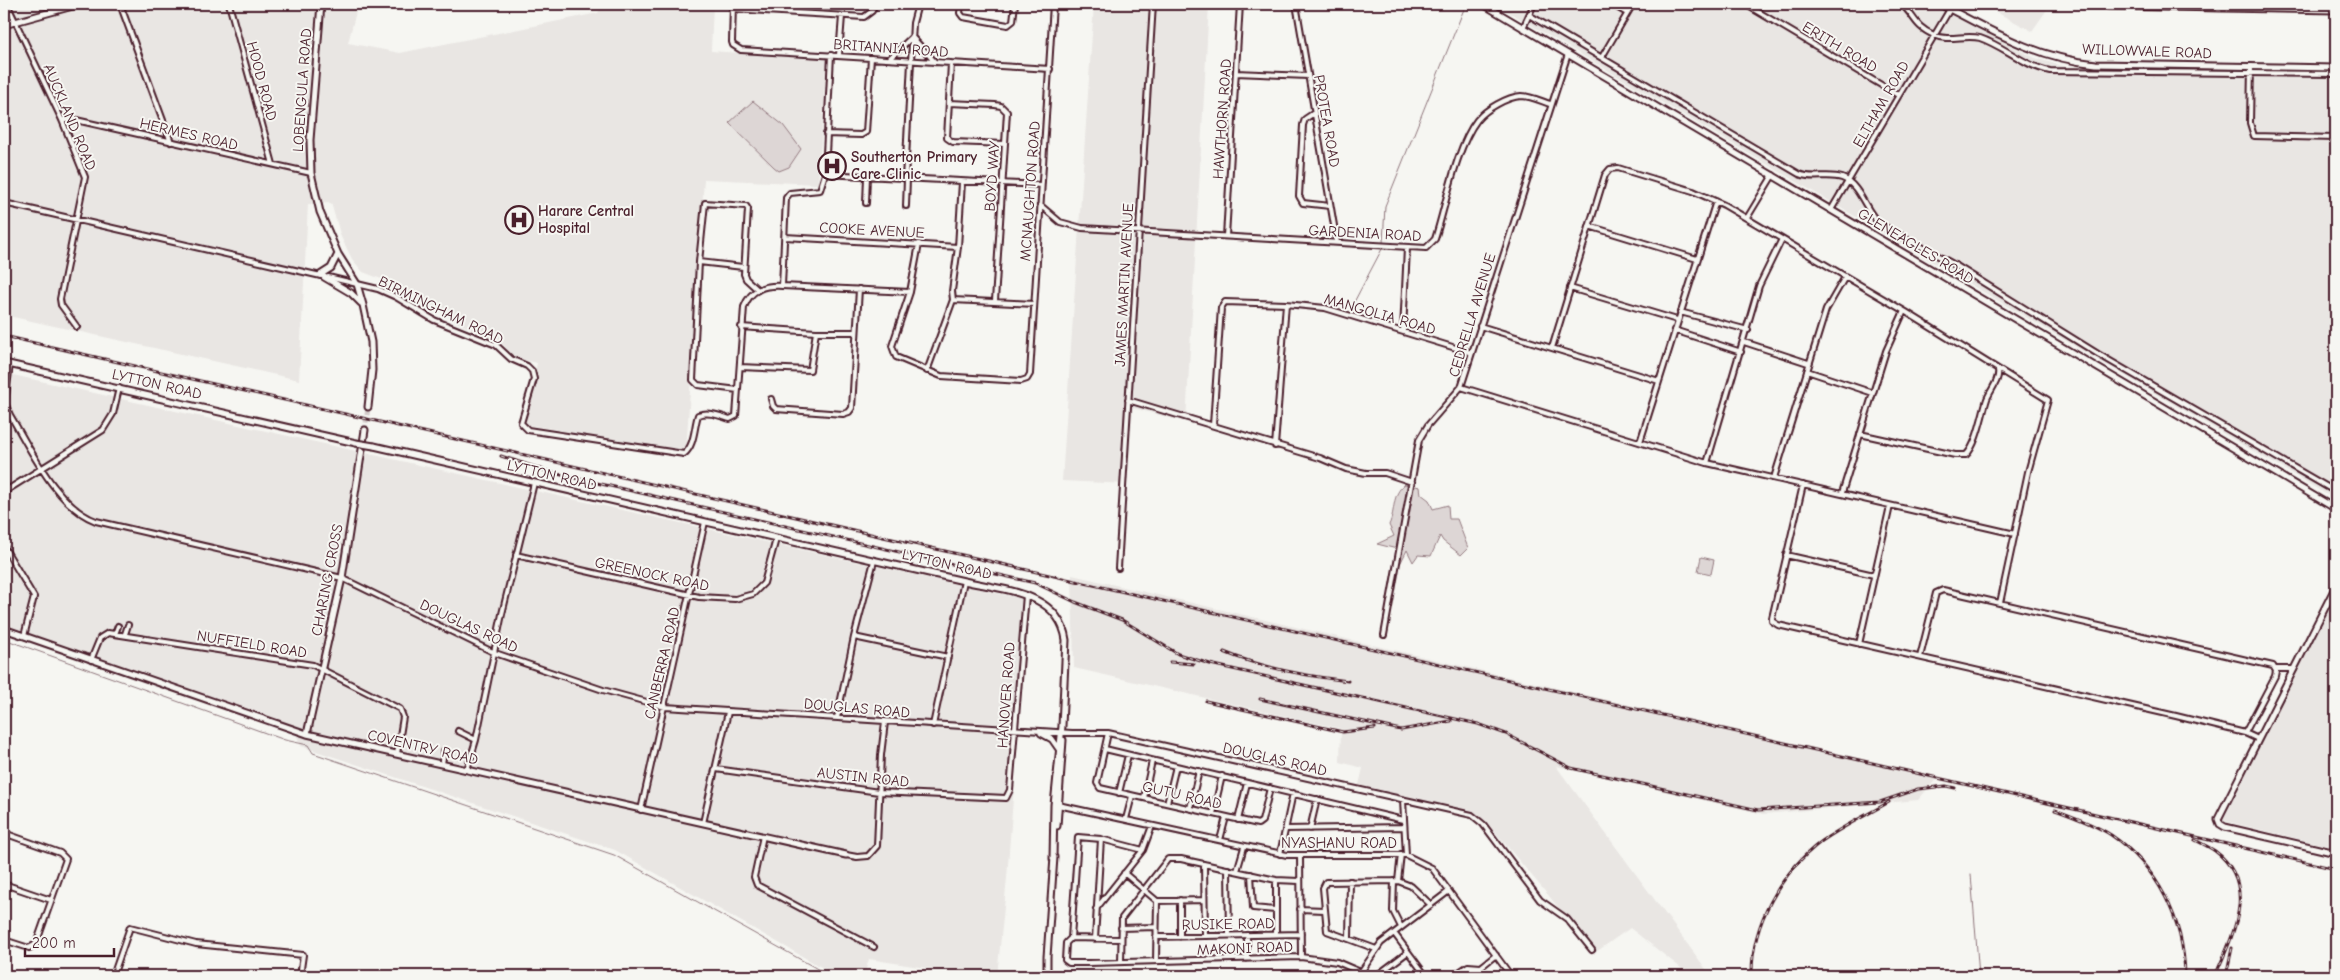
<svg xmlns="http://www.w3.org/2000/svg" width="2340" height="980" font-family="'Comic Neue',sans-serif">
	<rect width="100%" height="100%" fill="#f6f6f2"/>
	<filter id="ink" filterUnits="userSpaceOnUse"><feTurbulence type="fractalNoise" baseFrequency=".02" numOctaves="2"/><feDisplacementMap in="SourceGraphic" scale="10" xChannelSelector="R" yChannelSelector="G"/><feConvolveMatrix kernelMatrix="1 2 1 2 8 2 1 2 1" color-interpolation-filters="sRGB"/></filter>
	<g filter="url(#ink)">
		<!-- built -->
		<path fill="#e9e6e3" d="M4 4H358L348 43 400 53 598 13 602 4H713L711 51 827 59 818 184 704 179 686 452 522 424 537 363 512 357 504 345 460 324 402 287 363 272 352 259 341 237 331 203 308 204 299 380 4 315Z
			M1094 4H1209L1186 422 1133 408 1127 484 1062 481Z
			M1495 4H1929L2035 58 2069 68 2336 72V500Z
			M1981 4H2051L2032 31Z
			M4 373 1028 600 1007 878 997 976H976L869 959 864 976H837L615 850 301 746 293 727 4 624Z
			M1072 575 1938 777 1918 800 1763 814 1556 766 1711 976H1691L1630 928 1596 952 1485 820 1359 785 1363 768 1340 762 1341 729 1074 668Z
			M2336 593V848L2220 820Z"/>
		<!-- green -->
		<path fill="#ddd6d5" stroke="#947a80" d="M753 101 783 125 801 149 789 167 779 171 774 167 729 123Z
			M1405 484 1420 487 1421 494 1429 500 1433 509 1448 505 1449 519H1457L1468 548 1461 555 1443 541 1440 536 1431 556 1418 555 1413 562 1407 550 1400 564 1397 549 1377 544 1394 536 1389 525C1396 510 1391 495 1405 484Z
			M1701 557 1714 560 1711 574 1698 571Z"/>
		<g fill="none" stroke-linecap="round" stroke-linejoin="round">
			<!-- stream -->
			<path stroke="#8e747a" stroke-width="1" d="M1383 243 1385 206 1466 4
				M1352 306 1382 249
				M4 639 285 740 308 745 313 753 614 855 830 976
				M1971 874 1979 976"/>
			<!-- secondary-tunnel -->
			<path stroke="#d4cbca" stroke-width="5" stroke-dasharray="5 2.5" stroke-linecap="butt" d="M365 430 368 407"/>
			<defs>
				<path id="street" d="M7 4 62 120 85 177 60 299 61 305 77 327
					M120 4 171 142
					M229 4 273 164
					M733 4 732 42 733 45 741 50 1050 69
					M961 4 960 13 963 17 1008 25 1013 21 1015 4
					M1296 4 1337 243
					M1611 4 1627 13
					M1745 4 1898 95
					M1901 4C1915 15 1913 26 1934 35 1949 42 1965 34 1980 38 2004 46 2024 66 2050 71L2336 74
					M732 9 864 17 872 11 875 4
					M1529 15 1799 174C1813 180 1828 173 1842 178 1861 185 1865 212 1880 224L1955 265 2098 354 2336 492
					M1523 28 1534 4
					M839 55 842 16
					M1602 57 1633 4
					M890 58 912 37 935 62
					M951 63 947 138 953 142 1005 144
					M2251 66 2250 123 2254 136 2336 138
					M1236 73 1308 76
					M949 103 995 105 1001 106 1007 112 995 301
					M1314 113 1305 119 1303 125 1299 196 1303 203 1330 206
					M62 120H76L311 173
					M826 134 861 135 866 132 871 58
					M825 174 1041 185
					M905 179 913 23 918 4
					M4 203 321 276
					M866 203 867 177
					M1040 205 1060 222 1082 228 1426 248 1435 239C1446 205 1456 147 1477 120 1486 109 1507 97 1521 96 1531 96 1541 101 1550 104
					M906 206 907 179
					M1831 210 1950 9
					M1747 218 1773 175
					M1589 226 1697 259
					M1226 236 1240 4
					M785 237 958 247
					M919 244 910 292 892 346 896 357 941 376 1021 381 1027 379 1030 374 1053 4
					M699 262 743 267
					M328 277 378 289 396 297 434 320 496 345 511 359 527 366 532 371 534 379 521 423 528 430 684 454C695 445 694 427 698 415 709 411 720 416 730 419L736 416 744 307C751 289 764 285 782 286L910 292
					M782 286 786 198 790 193 820 190 825 174 831 55
					M1570 288 1677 320
					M953 300 1034 304
					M1680 312 1748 330
					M1480 326 1659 381
					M1674 330 1741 352
					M1403 331 1407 248
					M816 332H856
					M1744 342 1808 363
					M1552 348 1605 175 1610 169 1618 168 1693 191 1724 205 1906 312 2048 400 2028 472 2000 603
					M10 364 5 403 10 415C31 450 57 507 96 521L342 578 495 653 603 690 665 707 1072 733
					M740 367 810 370 816 332 741 327
					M927 371 953 300 952 291 958 247 962 182
					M1807 371 1873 393
					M1461 387 1707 463 2015 534
					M738 390 698 385 693 380 699 262 705 203 746 206 748 209 744 274 746 279 758 290
					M771 399 773 406 776 409 843 414 849 412 852 408 859 289
					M1128 400 1320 458 1346 469 1366 473H1385L1412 482
					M1213 425 1221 308 1225 302 1286 304 1325 308 1472 353
					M1860 434 1955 455H1966C1977 445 1982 414 1987 399 1991 389 2000 380 1998 370
					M1640 442 1716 201
					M1275 446 1286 304
					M1707 463 1759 286 1782 239
					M1774 478 1826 310 1845 277
					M1803 485 1772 618V621L1778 625 2176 716 2245 733 2258 739
					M4 492 103 430 113 414 119 388
					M1842 493 1886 351 1904 311
					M4 547 34 597 24 636
					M516 555 699 597 735 599 753 594 764 583 776 539
					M1786 555 1874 575
					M1118 568 1153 4
					M115 634 118 626
					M125 634 128 625
					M1384 635 1419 440 1428 425 1461 387 1568 54
					M854 637 948 657
					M1859 644 1890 506
					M1920 657 1936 593 1943 590 2273 666 2276 671 2275 676 2245 733
					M91 660 100 638 108 633 313 665 400 709 403 717 397 754
					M2276 669H2294
					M837 718 854 637 874 561
					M933 725 964 581
					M458 731 476 740
					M1042 733H1108L1472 815 1483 824 1540 900 1567 919 1592 950
					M1108 733 1097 783 1100 788 1258 824 1262 821 1270 788
					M1105 749 1403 820
					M442 764 444 751
					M716 769 879 792 1006 798 1010 790 1026 595
					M467 770 476 740 502 614 534 483
					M1119 793 1128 755
					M1144 798 1152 761
					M1403 800 1406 855
					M1167 803 1176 766
					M1058 805 1287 855H1406L1432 868 1511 976
					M1190 808 1199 771
					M641 810C662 714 684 618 705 522
					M1213 814 1222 776
					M1126 819 1132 796
					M1238 820 1247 783
					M703 823 728 712
					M1286 829 1403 827
					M1310 829 1317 799
					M4 833 60 853 66 859 36 944 29 948 4 940
					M763 836 754 877 757 885 874 947
					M1220 840 1226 817
					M1280 854 1293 793
					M846 855 857 857 868 856 877 846 881 755 885 722
					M1300 856 1301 957
					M1204 864 1205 936
					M1228 869 1229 935
					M1237 871 1244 847
					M1124 873 1157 901 1156 961
					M1251 874 1253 908 1275 910
					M1276 880V934
					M1394 881 1393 911 1401 927
					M1398 881 1401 854
					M4 884 51 900
					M1180 900V937
					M1157 901 1204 900
					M1096 909 1143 850 1152 826
					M1300 909 1324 910
					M1121 928 1156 927
					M1394 933 1426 976
					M1247 935V959
					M1156 937 1301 934
					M1071 938 1078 837 1101 839 1143 850
					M1349 938 1350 881
					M1095 939 1101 839
					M1120 939 1071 938 1066 943 1065 960 1069 963H1089L1301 957 1337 962 1358 971 1365 976
					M1376 949 1327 931 1323 888 1326 882 1398 881 1411 886 1431 905
					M1121 962 1122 918 1168 859H1181L1276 880 1299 881
					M1481 967 1496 955
					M1481 967 1482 976
					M1361 972 1381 943 1449 891
					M113 976 130 927 196 944 303 955 300 976
					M1376 976 1408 952
					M1414 976 1421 970
					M1453 976 1468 966 1481 967"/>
				<path id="secondary" d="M321 4 310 140 311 173 320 212 338 254 357 284 363 305 371 342 372 370 368 407
					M1483 4 2336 509
					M1940 4C1992 31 2036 58 2096 64L2336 68
					M2093 4 2110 6 2336 10
					M4 25 80 4
					M320 275 331 268 338 254
					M324 277 351 293 361 303
					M4 363 356 443
					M374 446 964 581C1003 590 1059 592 1066 640L1062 726 1054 805 1053 859
					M2336 586 2218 819 2220 824 2225 827 2336 853
					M4 629 307 734 846 855
					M1041 733 1052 739 1059 749
					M307 734 342 578 365 430
					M1057 826 1063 740
					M1047 976V957L1054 857"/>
			</defs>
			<!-- street casing -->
			<use href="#street" stroke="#4a1f2b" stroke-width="8"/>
			<!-- secondary casing -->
			<use href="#secondary" stroke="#4a1f2b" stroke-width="9"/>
			<!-- street -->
			<use href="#street" stroke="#f6f6f2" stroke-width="4"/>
			<!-- secondary -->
			<use href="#secondary" stroke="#f6f6f2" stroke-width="5"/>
			<defs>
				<path id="rail" d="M4 336 2336 869
					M501 456 553 473 1035 583 1075 602 1122 620 1178 654 1210 664 1478 724 1506 734 1571 768 1758 810 1880 802 1918 789 1946 786 1955 788
					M1224 652C1262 668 1307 676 1348 681
					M1170 662 1194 664
					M1260 699 1401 730 1451 721
					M1206 701 1343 732 1375 728
					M2055 810C2074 817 2094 824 2111 835 2158 867 2184 920 2185 976
					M2195 840C2201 843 2209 847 2215 851 2260 885 2232 937 2215 976
					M1752 976C1751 924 1781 872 1822 841 1843 826 1867 815 1889 802
					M2226 976 2232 948"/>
			</defs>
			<!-- rail casing -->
			<use href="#rail" stroke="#4a1f2b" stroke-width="3"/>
			<!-- rail -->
			<use href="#rail" stroke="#f6f6f2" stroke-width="1" stroke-dasharray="4" stroke-linecap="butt"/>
			<defs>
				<path id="secondary-bridge" d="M356 443 374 446"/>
			</defs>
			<!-- secondary-bridge casing -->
			<use href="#secondary-bridge" stroke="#4a1f2b" stroke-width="9" stroke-linecap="butt"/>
			<!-- secondary-bridge -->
			<use href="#secondary-bridge" stroke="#f6f6f2" stroke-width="5"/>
		</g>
	</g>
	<!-- icons -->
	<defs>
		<symbol id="hospital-ring" viewBox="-11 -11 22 22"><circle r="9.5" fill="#f6f6f2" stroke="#4a1f2b" stroke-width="1.5"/><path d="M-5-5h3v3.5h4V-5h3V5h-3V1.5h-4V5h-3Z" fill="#4a1f2b"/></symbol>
	</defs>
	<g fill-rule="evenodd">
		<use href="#hospital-ring" x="816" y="150" width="32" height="32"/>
		<use href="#hospital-ring" x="503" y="204" width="32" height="32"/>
	</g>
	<g text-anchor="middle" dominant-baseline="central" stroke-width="4" stroke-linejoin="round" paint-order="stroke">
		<!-- street labels -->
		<g font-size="15" fill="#4a1f2b" stroke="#f6f6f2">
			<text transform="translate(1840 47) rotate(31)">ERITH ROAD</text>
			<text transform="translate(891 48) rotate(4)">BRITANNIA ROAD</text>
			<text transform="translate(2147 51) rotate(2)">WILLOWVALE ROAD</text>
			<text transform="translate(262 81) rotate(75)">HOOD ROAD</text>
			<text transform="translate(302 90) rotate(-86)">LOBENGULA ROAD</text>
			<text transform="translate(1881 104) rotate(-60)">ELTHAM ROAD</text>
			<text transform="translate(70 117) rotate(67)">AUCKLAND ROAD</text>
			<text transform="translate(1222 119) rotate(-86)">HAWTHORN ROAD</text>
			<text transform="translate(1327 121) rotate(80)">PROTEA ROAD</text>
			<text transform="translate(189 134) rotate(13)">HERMES ROAD</text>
			<text transform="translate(992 176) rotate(-86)">BOYD WAY</text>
			<text transform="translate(1030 191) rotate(-86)">MCNAUGHTON ROAD</text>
			<text transform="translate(872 230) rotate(3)">COOKE AVENUE</text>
			<text transform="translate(1365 233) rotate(3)">GARDENIA ROAD</text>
			<text transform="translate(1916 246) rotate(31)">GLENEAGLES ROAD</text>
			<text transform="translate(1124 285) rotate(-87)">JAMES MARTIN AVENUE</text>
			<text transform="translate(441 310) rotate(26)">BIRMINGHAM ROAD</text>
			<text transform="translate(1380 314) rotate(16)">MANGOLIA ROAD</text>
			<text transform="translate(1472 315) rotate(-73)">CEDRELLA AVENUE</text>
			<text transform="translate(157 384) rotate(13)">LYTTON ROAD</text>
			<text transform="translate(552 475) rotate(13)">LYTTON ROAD</text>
			<text transform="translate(947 564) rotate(13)">LYTTON ROAD</text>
			<text transform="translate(652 574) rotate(12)">GREENOCK ROAD</text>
			<text transform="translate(327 580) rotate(-79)">CHARING CROSS</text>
			<text transform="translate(469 626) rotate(25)">DOUGLAS ROAD</text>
			<text transform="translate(252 644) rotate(9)">NUFFIELD ROAD</text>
			<text transform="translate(662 663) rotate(-77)">CANBERRA ROAD</text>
			<text transform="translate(1006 695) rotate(-86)">HANOVER ROAD</text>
			<text transform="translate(857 708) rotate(5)">DOUGLAS ROAD</text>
			<text transform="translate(423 747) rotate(13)">COVENTRY ROAD</text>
			<text transform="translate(1275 759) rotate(13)">DOUGLAS ROAD</text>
			<text transform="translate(863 777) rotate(6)">AUSTIN ROAD</text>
			<text transform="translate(1182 795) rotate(13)">GUTU ROAD</text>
			<text x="1339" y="843">NYASHANU ROAD</text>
			<text transform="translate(1228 924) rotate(-1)">RUSIKE ROAD</text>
			<text transform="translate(1245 948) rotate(-2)">MAKONI ROAD</text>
		</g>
		<!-- poi labels -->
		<g font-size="15" font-weight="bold" fill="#4a1f2b" stroke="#f6f6f2" text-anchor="start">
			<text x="851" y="157">Southerton Primary<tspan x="851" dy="17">Care Clinic</tspan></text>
			<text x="538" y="211">Harare Central<tspan x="538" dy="17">Hospital</tspan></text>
		</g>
	</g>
	<!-- margin -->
	<rect width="2340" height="980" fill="none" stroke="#f6f6f2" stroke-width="20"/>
	<rect x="10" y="10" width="2320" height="960" fill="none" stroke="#4a1f2b" stroke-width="2" filter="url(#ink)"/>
	<!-- scale -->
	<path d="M25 948v8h89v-8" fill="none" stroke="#4a1f2b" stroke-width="2.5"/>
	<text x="32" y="948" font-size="15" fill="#4a1f2b" stroke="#f6f6f2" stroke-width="4" paint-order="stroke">200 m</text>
</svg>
